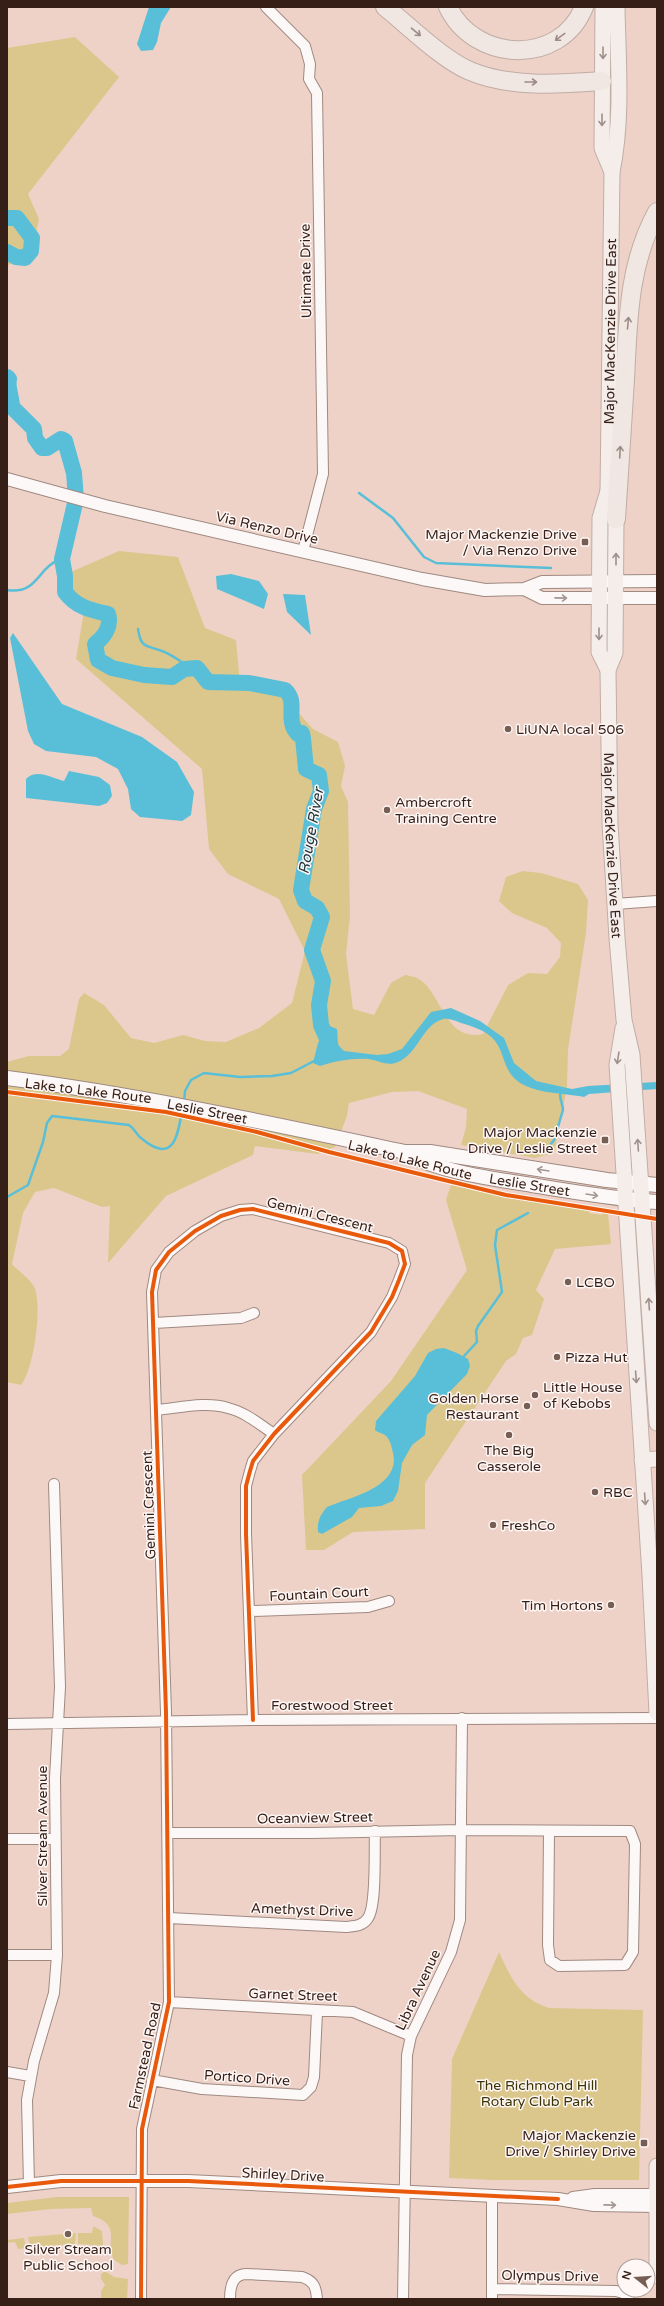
<svg xmlns="http://www.w3.org/2000/svg" width="664" height="2306" font-family="'Varela Round',sans-serif">
	<rect width="100%" height="100%" fill="#eed2c8"/>
	<!-- green -->
	<path fill="#dbc78c" d="M75 37 119 77 28 194 39 219 33 249 7 266V48Z
		M119 551 178 557 205 628 236 640 240 683 281 693 313 729 338 742 345 766 341 786 348 802 350 916 346 954 353 1009 374 1015 391 983 405 975C409 976 413 976 417 978 441 989 444 1043 483 1034L508 985 528 973 547 974 560 957 561 943 547 928 512 913 499 901 506 877 523 871 541 873 578 884 588 900 586 933 568 1050 567 1087 554 1153 535 1158 461 1145 466 1127 467 1109 418 1091 392 1092 349 1103 347 1116 335 1147 318 1154 255 1146 253 1155 166 1196 108 1263 110 1206 102 1207 54 1188 35 1192 23 1213 12 1264C18 1271 32 1280 35 1289 42 1308 34 1369 21 1385L7 1382V1062L29 1056H60L69 1049 79 999 84 993 104 1005 131 1038 154 1043 183 1035 205 1041 226 1042 259 1028 292 1003 305 951 279 899 228 874 209 849 202 769 76 659 83 617 66 574Z
		M451 1185 509 1198 590 1209 589 1213 602 1215 603 1212 608 1213 611 1244 555 1249 536 1290 544 1299 532 1335 523 1338 516 1354 506 1361 425 1483V1529L353 1532 324 1550H306L302 1475 391 1381 467 1270 446 1200Z
		M499 1952C511 1978 520 1999 549 2008L643 2010 639 2180H493L449 2178 452 2059Z
		M57 2197H129L128 2264 122 2265 114 2260C104 2241 123 2226 93 2216L91 2208 51 2209 7 2214V2203Z
		M93 2226 102 2231 103 2246 78 2244V2233H92Z
		M76 2233 75 2244 30 2247 28 2237Z
		M24 2238 26 2248 18 2249 15 2242 7 2243V2240Z
		M105 2271 114 2277 128 2279 127 2299H101V2291L105 2285 101 2279V2274Z"/>
	<!-- water -->
	<path fill="#59bfd8" d="M149 7H171L161 23 157 42 153 50 141 51 137 44Z
		M231 574 259 581 268 594 264 609 217 589 216 576Z
		M283 594 305 595 311 635 287 612Z
		M13 633 62 704 142 737 177 762 194 792 191 815 182 821 140 817 131 809 128 789 118 769 96 757 46 751 34 744 28 731 10 638Z
		M69 771 99 777 110 785 112 796 107 803 99 806 26 798V779C36 768 52 778 64 781Z
		M451 1008 480 1021 504 1038 514 1063 536 1081 572 1089 588 1086 657 1082V1089L589 1094 584 1097C565 1093 540 1094 522 1084 502 1072 506 1055 495 1041 488 1031 472 1026 461 1023 456 1021 448 1018 443 1019 422 1025 418 1054 398 1062 388 1067 378 1060 368 1059 352 1058 335 1061 320 1066L313 1063 318 1043 327 1025 337 1029 338 1045 344 1051 377 1055 388 1054 402 1049 431 1012Z
		M444 1348 457 1353 468 1359 470 1366 467 1374 427 1415 425 1435 412 1445 402 1463 398 1491 393 1501 381 1506 359 1508 352 1517 322 1534 318 1532C317 1522 320 1515 327 1507 351 1497 401 1487 393 1453 392 1448 390 1439 386 1436 383 1433 378 1433 375 1430L376 1421 415 1376 428 1353 436 1349Z"/>
	<g fill="none" stroke-linecap="round" stroke-linejoin="round">
		<!-- stream -->
		<path stroke="#59bfd8" stroke-width="2.5" d="M359 493 393 518 424 557 436 563 551 568
			M7 590C39 595 37 566 62 559
			M138 629C141 649 146 645 162 651 171 654 181 662 190 667
			M184 1102 185 1091 191 1080 204 1073 240 1077 272 1076 291 1073 314 1061
			M550 1145 554 1140 563 1110C563 1103 558 1098 561 1091
			M7 1197 28 1185 43 1142 47 1123 52 1116 129 1125C135 1129 136 1134 141 1138 173 1165 178 1137 182 1110
			M464 1356 477 1342 476 1331 478 1326 502 1292 495 1245 497 1230 528 1213"/>
		<!-- river -->
		<path stroke="#59bfd8" stroke-width="16" d="M7 218H17L32 238 31 251 25 258 16 257 7 252
			M7 377 9 379C7 387 12 398 12 407L34 429 35 438 42 448H47L61 439 65 441 74 473 76 499 62 559 65 576V592C76 607 90 610 108 614 112 626 104 637 95 644L98 660 112 668 144 675 172 677 184 669 197 668 208 682 249 683 285 690C299 702 284 720 298 734L302 733 303 738 306 769 319 775 321 791 314 809 301 890 305 901 317 908 322 917 312 950 323 981 319 1005 321 1025 333 1052"/>
		<defs>
			<path id="minor" d="M266 7 305 46 310 64 309 79 317 93 323 474 303 551
				M615 904 657 901
				M154 1323 241 1318 254 1313
				M157 1410C179 1408 206 1401 228 1408 245 1412 259 1424 274 1434
				M251 1611 368 1607 389 1601
				M7 1724 253 1720 657 1718
				M168 1833H312L461 1830 630 1831 635 1844 633 1952 625 1965 559 1966 550 1960 548 1945 549 1831
				M7 1839H54
				M169 1918 346 1927C355 1926 363 1926 368 1918 377 1905 374 1849 375 1831
				M7 1955H57
				M169 2002 353 2012 411 2036
				M7 2072 30 2076
				M152 2080 202 2089 303 2095 311 2087 314 2077 317 2012
				M29 2184 27 2100 34 2061 54 1993 57 1955 55 1778 60 1687 54 1484
				M492 2289 616 2291 623 2293 629 2299
				M141 2299 142 2129 169 2002 166 1712 152 1292 156 1270 169 1252 195 1231 221 1216 240 1210 253 1209 389 1243 402 1251 405 1264 399 1280 392 1297 371 1332 274 1434 253 1461 250 1471 246 1486V1534L253 1720
				M230 2299C230 2287 232 2274 247 2274L302 2277C314 2281 316 2287 317 2299
				M403 2299 407 2055 411 2036 451 1952 460 1920 462 1718
				M492 2299V2197"/>
			<path id="tertiary" d="M7 479 105 506 422 579 485 590 524 589 542 582 657 581
				M524 589 542 598H657
				M7 2187 61 2181H188L558 2199 594 2205 657 2206
				M573 2198 595 2195H657"/>
			<g id="secondary">
				<path id="s1" d="M7 1078C141 1095 273 1124 405 1152H430L607 1180 657 1185"/>
				<path id="s2" d="M405 1153C444 1173 489 1178 532 1185 574 1192 615 1199 657 1202"/>
			</g>
			<g id="primary">
				<path d="M603 7 602 148 612 172"/>
				<path id="s3" d="M608 491 616 519 615 653 608 670 610 824 617 938 624 1020 632 1055 657 1423"/>
				<path id="s4" d="M608 670 599 652 600 518 608 491 612 172C623 118 618 62 617 7"/>
				<path d="M623 1028 617 1065 650 1575 657 1713"/>
				<path d="M642 1460 657 1459"/>
				<path d="M657 2166V2276"/>
			</g>
			<path id="motorway" d="M385 7C409 26 443 60 470 71 510 88 560 84 602 81
				M448 7C474 62 560 67 584 7
				M616 519C619 473 622 426 625 380 628 321 628 265 657 212"/>
		</defs>
		<!-- minor casing -->
		<use href="#minor" stroke="#9f8981" stroke-width="12"/>
		<!-- tertiary casing -->
		<use href="#tertiary" stroke="#9f8981" stroke-width="14"/>
		<!-- secondary casing -->
		<use href="#secondary" stroke="#9f8981" stroke-width="16"/>
		<!-- primary casing -->
		<use href="#primary" stroke="#c1ada5" stroke-width="17"/>
		<!-- motorway casing -->
		<use href="#motorway" stroke="#c1ada5" stroke-width="20"/>
		<!-- minor -->
		<use href="#minor" stroke="#fcf8f7" stroke-width="10"/>
		<!-- tertiary -->
		<use href="#tertiary" stroke="#fcf8f7" stroke-width="12"/>
		<!-- secondary -->
		<use href="#secondary" stroke="#fcf8f7" stroke-width="14"/>
		<!-- primary -->
		<use href="#primary" stroke="#f5edea" stroke-width="15"/>
		<!-- motorway -->
		<use href="#motorway" stroke="#f0e6e2" stroke-width="18"/>
		<defs>
			<path id="cycleway" d="M7 1092 166 1112 257 1132 329 1152 506 1195 657 1219
				M7 2187 61 2181H188L558 2199
				M141 2299 142 2129 169 2002 166 1712 152 1292 156 1270 169 1252 195 1231 221 1216 240 1210 253 1209 389 1243 402 1251 405 1264 399 1280 392 1297 371 1332 274 1434 253 1461 250 1471 246 1486V1534L253 1720"/>
		</defs>
		<!-- cycleway casing -->
		<use href="#cycleway" stroke="#fef7f5" stroke-width="6"/>
		<!-- cycleway -->
		<use href="#cycleway" stroke="#e8590c" stroke-width="4"/>
	</g>
	<!-- one-way arrows -->
	<defs><path id="oneway-shaft" d="M-6 0H5M1.5-3L5.5 0L1.5 3" fill="none" stroke-width="1.6" stroke-linecap="round" stroke-linejoin="round"/></defs>
	<g stroke="#9c8c87">
		<use href="#oneway-shaft" transform="translate(416 32) rotate(40)"/>
		<use href="#oneway-shaft" transform="translate(560 37) rotate(144)"/>
		<use href="#oneway-shaft" transform="translate(531 82)"/>
		<use href="#oneway-shaft" transform="translate(628 323) rotate(-85)"/>
		<use href="#oneway-shaft" transform="translate(620 452) rotate(-87)"/>
	</g>
	<g stroke="#9f908b">
		<use href="#oneway-shaft" transform="translate(603 53) rotate(90)"/>
		<use href="#oneway-shaft" transform="translate(602 120) rotate(90)"/>
		<use href="#oneway-shaft" transform="translate(616 559) rotate(-90)"/>
		<use href="#oneway-shaft" transform="translate(599 634) rotate(90)"/>
		<use href="#oneway-shaft" transform="translate(618 1058) rotate(99)"/>
		<use href="#oneway-shaft" transform="translate(638 1145) rotate(-94)"/>
		<use href="#oneway-shaft" transform="translate(649 1304) rotate(-94)"/>
		<use href="#oneway-shaft" transform="translate(636 1377) rotate(86)"/>
		<use href="#oneway-shaft" transform="translate(645 1499) rotate(86)"/>
	</g>
	<g stroke="#a39692">
		<use href="#oneway-shaft" transform="translate(561 598) rotate(1)"/>
		<use href="#oneway-shaft" transform="translate(543 1170) rotate(-171)"/>
		<use href="#oneway-shaft" transform="translate(592 1195) rotate(9)"/>
		<use href="#oneway-shaft" transform="translate(610 2205) rotate(1)"/>
	</g>
	<!-- markers -->
	<g fill="#765e55" stroke="#fef7f5" stroke-width="1.5">
		<rect x="581" y="538" width="8" height="8" rx="2"/>
		<circle cx="508" cy="729" r="4"/>
		<circle cx="387" cy="810" r="4"/>
		<rect x="601" y="1136" width="8" height="8" rx="2"/>
		<circle cx="568" cy="1282" r="4"/>
		<circle cx="557" cy="1357" r="4"/>
		<circle cx="535" cy="1395" r="4"/>
		<circle cx="527" cy="1406" r="4"/>
		<circle cx="509" cy="1435" r="4"/>
		<circle cx="595" cy="1492" r="4"/>
		<circle cx="493" cy="1525" r="4"/>
		<circle cx="611" cy="1605" r="4"/>
		<rect x="640" y="2139" width="8" height="8" rx="2"/>
		<circle cx="68" cy="2234" r="4"/>
	</g>
	<g text-anchor="middle" dominant-baseline="central" stroke-width="3" stroke-linejoin="round" paint-order="stroke">
		<!-- street labels -->
		<g font-size="14" fill="#361f17" stroke="#fef7f5">
			<text transform="translate(306 271) rotate(-91)">Ultimate Drive</text>
			<text stroke="none"><textPath href="#s4" startOffset="342">Major MacKenzie Drive East</textPath></text>
			<text transform="translate(267 528) rotate(13)">Via Renzo Drive</text>
			<text stroke="none"><textPath href="#s3" startOffset="357">Major MacKenzie Drive East</textPath></text>
			<text transform="translate(88 1091) rotate(7)">Lake to Lake Route</text>
			<text stroke="none"><textPath href="#s1" startOffset="203">Leslie Street</textPath></text>
			<text transform="translate(410 1160) rotate(14)">Lake to Lake Route</text>
			<text stroke="none"><textPath href="#s2" startOffset="129">Leslie Street</textPath></text>
			<text transform="translate(320 1215) rotate(14)">Gemini Crescent</text>
			<text transform="translate(149 1505) rotate(-92)">Gemini Crescent</text>
			<text transform="translate(319 1594) rotate(-3)">Fountain Court</text>
			<text x="332" y="1705">Forestwood Street</text>
			<text transform="translate(315 1818) rotate(-1)">Oceanview Street</text>
			<text transform="translate(42 1836) rotate(-90)">Silver Stream Avenue</text>
			<text transform="translate(302 1910) rotate(2)">Amethyst Drive</text>
			<text transform="translate(418 1990) rotate(-65)">Libra Avenue</text>
			<text transform="translate(293 1995) rotate(2)">Garnet Street</text>
			<text transform="translate(145 2056) rotate(-78)">Farmstead Road</text>
			<text transform="translate(247 2078) rotate(4)">Portico Drive</text>
			<text transform="translate(283 2175) rotate(3)">Shirley Drive</text>
			<text transform="translate(550 2276) rotate(1)">Olympus Drive</text>
		</g>
		<!-- poi labels -->
		<g font-size="14" fill="#361f17" stroke="#fef7f5" text-anchor="start">
			<text x="577" y="534" text-anchor="end">Major Mackenzie Drive<tspan x="577" dy="16">/ Via Renzo Drive</tspan></text>
			<text x="516" y="729">LiUNA local 506</text>
			<text x="395" y="802">Ambercroft<tspan x="395" dy="16">Training Centre</tspan></text>
			<text x="597" y="1132" text-anchor="end">Major Mackenzie<tspan x="597" dy="16">Drive / Leslie Street</tspan></text>
			<text x="576" y="1282">LCBO</text>
			<text x="565" y="1357">Pizza Hut</text>
			<text x="543" y="1387">Little House<tspan x="543" dy="16">of Kebobs</tspan></text>
			<text x="519" y="1398" text-anchor="end">Golden Horse<tspan x="519" dy="16">Restaurant</tspan></text>
			<text x="509" y="1450" text-anchor="middle">The Big<tspan x="509" dy="16">Casserole</tspan></text>
			<text x="603" y="1492">RBC</text>
			<text x="501" y="1525">FreshCo</text>
			<text x="603" y="1605" text-anchor="end">Tim Hortons</text>
			<text x="636" y="2135" text-anchor="end">Major Mackenzie<tspan x="636" dy="16">Drive / Shirley Drive</tspan></text>
			<text x="68" y="2249" text-anchor="middle">Silver Stream<tspan x="68" dy="16">Public School</tspan></text>
		</g>
		<!-- park labels -->
		<g font-size="14" fill="#3a3303" stroke="#fef7f5">
			<text x="537" y="2085">The Richmond Hill<tspan x="537" dy="16">Rotary Club Park</tspan></text>
		</g>
		<!-- water labels -->
		<g font-size="15" font-style="italic" fill="#1e343c" stroke="#fef7f5">
			<text transform="translate(311 831) rotate(-80)">Rouge River</text>
		</g>
	</g>
	<!-- border -->
	<rect width="664" height="2306" fill="none" stroke="#361f17" stroke-width="16"/>
	<!-- north arrow -->
	<g transform="translate(636 2278) rotate(287)"><circle r="19" fill="#fef7f5" stroke="#aea19c"/>
	<path d="M0-3L7 15L0 10L-7 15Z" fill="#765e55"/>
	<text y="-6" font-size="11" font-weight="bold" text-anchor="middle" fill="#361f17">N</text>
	</g>
</svg>
